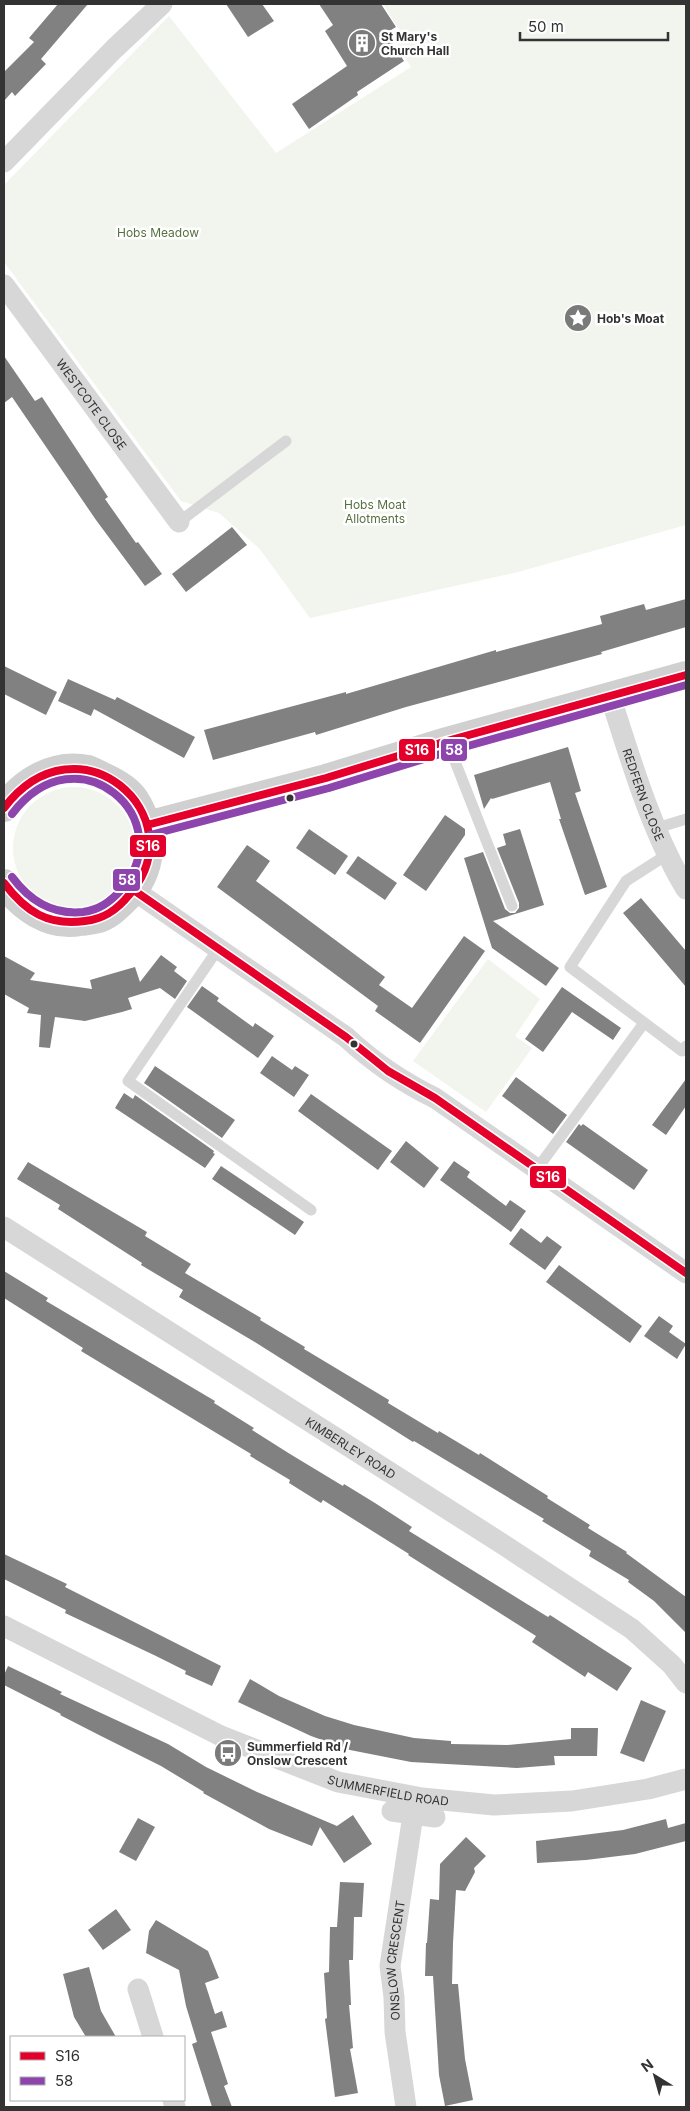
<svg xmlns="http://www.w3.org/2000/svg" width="690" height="2111" font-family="Inter,sans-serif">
	<rect width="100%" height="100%" fill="#fff"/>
	<!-- green -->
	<path fill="#f1f5ed" d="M383 4H686V525L518 572 310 618 259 548 219 513 181 501 4 262V185L169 16 276 153 411 67 392 36 400 31Z
		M13 848a61 61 0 1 1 122 0a61 61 0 1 1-122 0Z
		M488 959 540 999 515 1036 532 1048 486 1112 413 1061Z"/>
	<!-- building -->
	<path fill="#818181" d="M58 4H88L41 59 46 64 15 96 12 92 4 101V72L34 42 29 38Z
		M226 4H262L274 21 248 37Z
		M319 4H381L396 27 386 33 404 61 357 92 358 95 309 129 292 104 347 66 325 31 333 25Z
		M4 356 35 401 42 397 108 497 105 499 136 543 138 542 162 574 145 586 96 520 12 397 4 403Z
		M232 527 247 545 186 592 172 574Z
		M686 599V627L601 652 602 654 406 707 316 735 315 732 213 760 204 730 346 692V694L496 650V652L602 624 600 616 644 604 646 610Z
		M4 666 57 692 46 715 4 694Z
		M68 679 115 700 117 697 195 737 184 758 94 709 91 716 58 701Z
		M568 747 581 791 575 793 607 887 585 895 559 819H561L550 782 492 799 491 798 484 809 474 775Z
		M445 815 465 829V835L426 891 403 875Z
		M309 829 348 856 335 875 296 848Z
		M520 829 544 905 493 921 559 968 546 986 492 948 464 858 483 852 505 909 510 913H515L519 908V903L497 848 506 845 503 834Z
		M247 845 270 861 256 881 385 977 379 985 412 1008 464 936 485 951 420 1043 375 1011 378 1006 217 887Z
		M358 856 397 883 385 900 346 873Z
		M641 898 686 951V987L623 913Z
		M161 955 177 967 174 971 187 981 175 999 160 988 128 998 132 1009 122 1012 85 1021 55 1017 50 1048 39 1047 41 1015 27 1013 29 1008 4 994V956L35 973 30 980 92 989 90 980 135 967 140 982Z
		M202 986 219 998 217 1001 253 1027 255 1023 274 1036 258 1058 187 1007Z
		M562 987 621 1028 613 1040 572 1012 543 1052 525 1039Z
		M272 1056 292 1070 295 1066 309 1075 294 1097 260 1073Z
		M155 1066 235 1120 222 1138 144 1083Z
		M516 1077 567 1115 553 1134 502 1096Z
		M686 1079V1106L666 1135 652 1125Z
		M124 1093 133 1099 135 1095 214 1151 213 1153 215 1154 205 1168 115 1108Z
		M311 1094 392 1151 378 1170 298 1111Z
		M579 1124 581 1126 583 1124 648 1170 634 1190 566 1142Z
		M406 1141 439 1168 424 1188 390 1162Z
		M454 1161 470 1172 467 1177 506 1206 510 1200 526 1211 511 1232 440 1180Z
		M28 1162 147 1232 145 1236 191 1264 185 1273 261 1318 260 1320 305 1347 304 1349 389 1400 388 1403 438 1433 439 1431 479 1455 480 1453 548 1496 547 1498 590 1525 588 1528 627 1552 626 1553 686 1597V1633L654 1601 628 1582 629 1580 589 1556 591 1551 542 1521 544 1519 414 1441 413 1442 258 1344 179 1297 183 1290 141 1265 142 1263 58 1209 60 1205 17 1179Z
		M221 1166 304 1222 295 1235 212 1179Z
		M521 1228 541 1243 547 1236 562 1247 545 1270 509 1244Z
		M559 1265 642 1326 630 1343 546 1282Z
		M4 1271 48 1298 46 1301 215 1401 214 1403 254 1428 252 1430 290 1454 343 1486 344 1484 375 1503 412 1527 409 1531 548 1617 550 1615 632 1668 617 1691 588 1672 585 1677 532 1642 536 1636 408 1555 409 1554 323 1500 321 1503 289 1483 290 1480 250 1456 251 1454 81 1351 83 1348 4 1298Z
		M659 1316 673 1326 669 1332 686 1344 677 1359 644 1336Z
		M4 1554 67 1584 65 1587 221 1666 212 1686 185 1674 186 1671 156 1656 65 1613 66 1610 4 1579Z
		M8 1666 62 1692 60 1694 168 1744 206 1767 257 1792 337 1826 353 1815 372 1844 344 1863 320 1827 312 1846 269 1829 203 1793 204 1792 161 1766 99 1735 60 1715 61 1714 4 1685V1675Z
		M250 1679 279 1696 325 1716 354 1725 414 1738 451 1741V1744L507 1745 571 1739V1728H598L597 1756H554L555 1765 517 1768 411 1762 350 1750 311 1736 238 1702Z
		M641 1700 666 1711 644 1762 620 1753Z
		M138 1818 155 1827 136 1861 119 1852Z
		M666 1819 668 1828 686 1823V1841L635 1854 586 1860 537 1863 536 1841 623 1830Z
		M466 1837 486 1856 474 1868 475 1872 465 1891 456 1890 453 1943 452 1984H458L465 2059 473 2100 445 2106 439 2075 433 1976H425L426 1943H427L430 1899 439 1900 440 1864Z
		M340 1882 364 1883 362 1917H354L353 1960H349L351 2005H349L353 2048 350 2049 358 2093 335 2097 325 2019 327 2018 324 1973 329 1972 330 1927H337Z
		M116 1909 131 1930 103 1950 88 1930Z
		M156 1920 208 1951 219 1978 205 1983 215 2014 222 2011 227 2027 211 2032 228 2084 224 2086 232 2107H212L192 2044 197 2042 186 2006 179 1970 146 1953 149 1931Z
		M89 1967 101 2011 116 2037H86L74 2017 63 1974Z"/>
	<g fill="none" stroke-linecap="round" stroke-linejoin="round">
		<!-- lane -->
		<path stroke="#d7d7d7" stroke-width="11" d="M179 522 286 441
			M447 741 512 906
			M657 828 686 819
			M668 854 626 881 570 967 682 1051 686 1046
			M218 949 128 1081 311 1210
			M537 1169 644 1023"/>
		<!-- street -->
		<g stroke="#d7d7d7" stroke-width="21">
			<path d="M4 162 114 49 162 4"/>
			<path id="s1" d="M4 285 179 522"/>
			<path id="s2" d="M610 695C630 758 652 833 686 889"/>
			<path d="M135 891 346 1037C374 1063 400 1081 435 1098L686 1273"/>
			<path id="s3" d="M4 1227 504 1545 632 1629 672 1665 686 1683"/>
			<path id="s4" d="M4 1626 221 1736 338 1782 422 1798 494 1805 572 1801 648 1789 686 1779"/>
			<path d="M392 1811 435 1817"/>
			<path d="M138 1989 153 2037"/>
			<path d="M173 2100 175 2107"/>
			<path id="s5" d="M406 2107 395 2032 394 1997 390 1966 413 1815"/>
		</g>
		<!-- secondary -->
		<path stroke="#d0d0d0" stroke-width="28" d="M4 808C22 781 54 762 88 769 93 771 99 774 105 777 116 782 128 789 135 799 156 832 154 872 126 899 118 907 110 915 99 919 93 921 86 921 80 922 49 928 20 907 4 883
			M147 825 326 778 447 741 686 675"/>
		<defs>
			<path id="bus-1" d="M4 808C78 711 198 816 129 895 117 910 104 919 85 921 48 926 26 912 4 883
				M147 825 326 778 447 741 686 675
				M135 891 346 1037 388 1071 435 1098 686 1273"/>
			<path id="bus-2" d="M12 814C78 727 182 820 121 890 110 902 99 910 83 912 52 915 30 901 12 877
				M150 835 329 788 450 751 686 685"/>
		</defs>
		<!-- bus-1 casing -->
		<use href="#bus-1" stroke="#fff" stroke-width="11"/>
		<!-- bus-2 casing -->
		<use href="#bus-2" stroke="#fff" stroke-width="11"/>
		<!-- bus-1 -->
		<use href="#bus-1" stroke="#e4002b" stroke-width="8"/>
		<!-- bus-2 -->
		<use href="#bus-2" stroke="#8e44ad" stroke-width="8"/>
	</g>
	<!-- icons -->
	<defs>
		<symbol id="building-disc" viewBox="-11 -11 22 22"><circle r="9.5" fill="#7a7a7a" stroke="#fff"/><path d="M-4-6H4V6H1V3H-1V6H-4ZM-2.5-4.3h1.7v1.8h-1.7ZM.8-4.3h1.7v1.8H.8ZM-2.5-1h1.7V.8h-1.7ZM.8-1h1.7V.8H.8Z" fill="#fff"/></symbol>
		<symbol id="sight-disc" viewBox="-11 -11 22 22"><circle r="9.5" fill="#7a7a7a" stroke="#fff"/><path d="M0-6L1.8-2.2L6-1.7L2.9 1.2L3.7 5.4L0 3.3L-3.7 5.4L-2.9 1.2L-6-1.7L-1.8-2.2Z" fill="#fff"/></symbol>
		<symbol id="bus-disc" viewBox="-11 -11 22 22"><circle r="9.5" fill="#7a7a7a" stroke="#fff"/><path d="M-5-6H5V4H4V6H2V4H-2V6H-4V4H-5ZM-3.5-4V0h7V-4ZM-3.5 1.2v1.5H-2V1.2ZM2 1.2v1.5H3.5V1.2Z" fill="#fff"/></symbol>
	</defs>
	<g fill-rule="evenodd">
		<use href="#building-disc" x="346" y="27" width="32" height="32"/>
		<use href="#sight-disc" x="562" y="302" width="32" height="32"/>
		<use href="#bus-disc" x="212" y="1737" width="32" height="32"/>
	</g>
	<!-- markers -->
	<g fill="#333" stroke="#fff" stroke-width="2">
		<circle cx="290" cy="798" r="4.5"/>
		<circle cx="354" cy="1044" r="4.5"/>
	</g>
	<g text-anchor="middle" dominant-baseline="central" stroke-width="5" stroke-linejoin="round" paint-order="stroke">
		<!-- poi labels -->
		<g font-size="12" font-weight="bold" fill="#333" stroke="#fff" text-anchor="start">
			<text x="381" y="36">St Mary's<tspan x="381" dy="14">Church Hall</tspan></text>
			<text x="597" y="318">Hob's Moat</text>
			<text x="247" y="1746">Summerfield Rd /<tspan x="247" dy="14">Onslow Crescent</tspan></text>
		</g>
		<!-- park labels -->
		<g font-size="12" fill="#56703f" stroke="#fff">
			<text x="158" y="232">Hobs Meadow</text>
			<text x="375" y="504">Hobs Moat<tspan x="375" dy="14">Allotments</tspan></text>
		</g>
		<!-- street labels -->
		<g font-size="12" fill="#333" stroke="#fff">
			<text stroke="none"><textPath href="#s1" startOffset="148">WESTCOTE CLOSE</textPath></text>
			<text stroke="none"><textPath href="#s2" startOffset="105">REDFERN CLOSE</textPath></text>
			<text stroke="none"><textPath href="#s3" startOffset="411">KIMBERLEY ROAD</textPath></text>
			<text stroke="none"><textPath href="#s4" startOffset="420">SUMMERFIELD ROAD</textPath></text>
			<text stroke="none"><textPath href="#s5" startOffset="148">ONSLOW CRESCENT</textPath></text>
		</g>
	</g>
	<g stroke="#fff" stroke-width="2">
		<rect x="440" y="738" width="28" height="24" rx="5" fill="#8e44ad"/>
		<rect x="398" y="738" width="38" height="24" rx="5" fill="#e4002b"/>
		<rect x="129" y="834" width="38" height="24" rx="5" fill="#e4002b"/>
		<rect x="112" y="868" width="29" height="24" rx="5" fill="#8e44ad"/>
		<rect x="529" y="1165" width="38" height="24" rx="5" fill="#e4002b"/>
	</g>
	<g font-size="14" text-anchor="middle" font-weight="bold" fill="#fff">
		<text x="454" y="755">58</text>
		<text x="417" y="755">S16</text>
		<text x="148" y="851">S16</text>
		<text x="127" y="885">58</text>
		<text x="548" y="1182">S16</text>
	</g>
	<!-- border -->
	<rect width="690" height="2111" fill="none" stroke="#333333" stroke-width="10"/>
	<!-- legend -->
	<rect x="10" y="2036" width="175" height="65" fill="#ffffff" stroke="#adadad"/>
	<rect x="20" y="2052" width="25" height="8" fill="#e4002b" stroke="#adadad"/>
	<text x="55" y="2061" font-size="15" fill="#333333">S16</text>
	<rect x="20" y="2077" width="25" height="8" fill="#8e44ad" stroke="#adadad"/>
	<text x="55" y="2086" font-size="15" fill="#333333">58</text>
	<!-- north arrow -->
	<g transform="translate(655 2076) rotate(323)" stroke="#ffffff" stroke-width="4" paint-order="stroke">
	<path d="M0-4L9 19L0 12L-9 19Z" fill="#333333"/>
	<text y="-8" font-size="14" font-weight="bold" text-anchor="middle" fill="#333333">N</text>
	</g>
	<!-- scale -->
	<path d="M520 32v8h148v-8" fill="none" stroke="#333333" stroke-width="2.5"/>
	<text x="528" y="32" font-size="15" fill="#333333" stroke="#ffffff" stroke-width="4" paint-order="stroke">50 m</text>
</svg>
